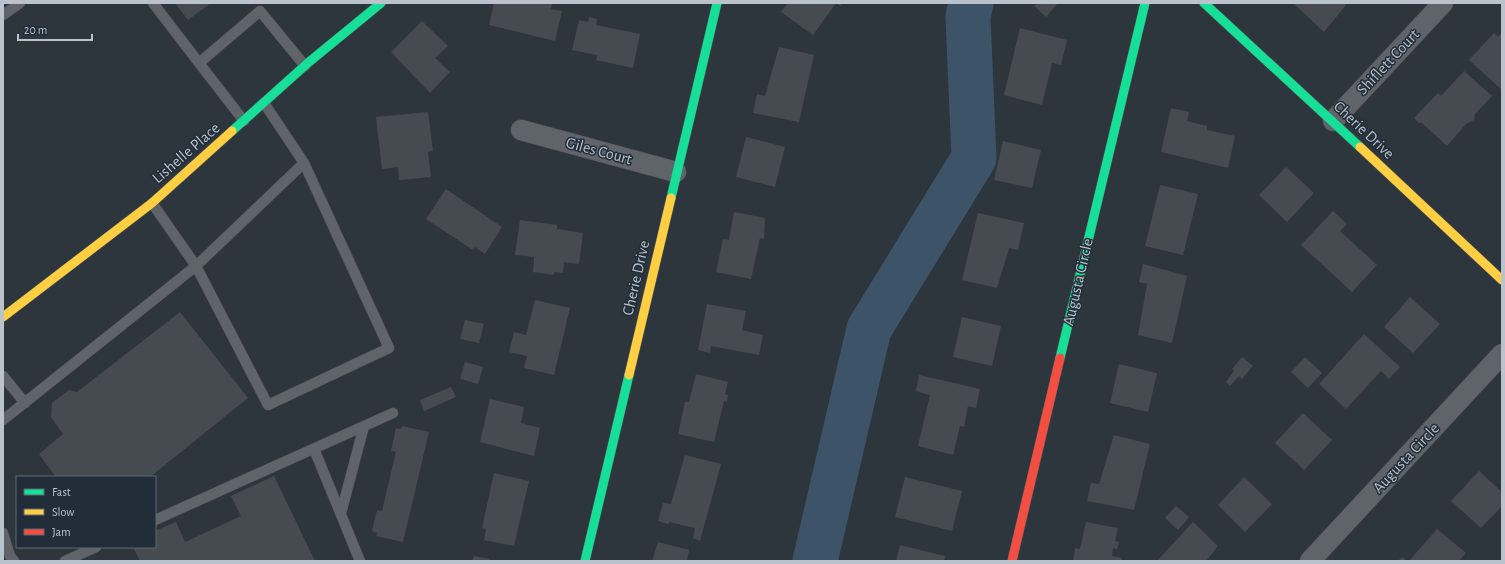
<svg xmlns="http://www.w3.org/2000/svg" width="1505" height="564" font-family="'Alegreya Sans',sans-serif">
	<rect width="100%" height="100%" fill="#2e363d"/>
	<g fill="none" stroke-linecap="round" stroke-linejoin="round">
		<!-- river -->
		<path stroke="#3d5468" stroke-width="45" d="M815 561 869 329 974 158 968 17 971 3"/>
	</g>
	<!-- building -->
	<path fill="#454b51" d="M175 3H211L188 20Z
		M494 3 552 4 551 9 562 11 555 41 489 25Z
		M788 3H842L840 6 836 3 813 35 781 12Z
		M1038 3H1058L1046 17 1034 6Z
		M1293 3H1344L1346 5 1324 32Z
		M589 17 597 19 596 25 640 34 633 68 596 60 597 55 572 50 579 20 588 22Z
		M422 21 448 46 435 58 450 72 430 93 391 52Z
		M1020 28 1067 40 1061 65 1052 63 1042 105 1004 95Z
		M1502 32V90L1469 60 1494 33 1498 37Z
		M779 47 814 55 799 122 753 113 757 94 765 96Z
		M1464 71 1492 96 1475 114 1474 120 1466 124 1447 146 1421 122 1419 123 1414 118 1438 93 1441 96Z
		M1171 108 1189 112 1187 121 1207 126V130L1235 136 1228 168 1161 152Z
		M428 112 433 151 428 152 431 177 399 180 398 167 382 169 376 117Z
		M746 137 785 147 775 187 736 177Z
		M1003 141 1041 150 1032 188 994 180Z
		M1286 167 1314 193 1287 222 1259 195Z
		M1160 185 1198 194 1183 255 1145 246Z
		M446 189 502 227 485 254 475 247 473 250 426 219Z
		M1333 211 1347 224 1340 231 1377 265 1352 292 1301 245Z
		M734 212 765 218 764 239 760 238 751 279 716 272 723 239 729 240Z
		M978 213 1024 223 1018 250 1009 248 997 288 962 280Z
		M520 220 557 225V229L583 233 579 264 564 262 563 273 554 272V275L533 272 534 257 515 255Z
		M1143 264 1187 276 1172 343 1138 335 1147 284 1139 282Z
		M1410 297 1440 324 1413 353 1384 327Z
		M535 300 570 308 554 375 524 368 527 356 509 352 514 332 526 335Z
		M707 304 746 311 742 330 763 335 759 355 711 346 710 353 698 350Z
		M180 312 248 398 150 477H56L39 454 63 434 51 417 52 403 69 390 77 392Z
		M962 317 1001 326 992 366 953 357Z
		M465 320 484 324 479 343 460 339Z
		M1364 334 1400 367 1389 379 1381 371 1346 409 1319 384Z
		M1242 357 1253 366 1242 379 1239 376 1230 386 1226 382 1234 371 1232 369Z
		M1305 357 1322 373 1308 388 1291 372Z
		M465 362 483 367 478 384 460 379Z
		M1119 364 1157 373 1148 412 1110 403Z
		M696 374 728 382 725 394 728 395 727 402 724 401 714 442 678 434 685 402H689Z
		M919 375 980 389 976 408 968 406 964 427 960 426 953 455 918 446 930 395 916 391Z
		M451 387 456 397 424 411 420 400Z
		M490 399 524 407 521 423 540 428 534 456 480 442Z
		M1303 413 1332 440 1304 470 1275 443Z
		M402 426 429 432 403 542 376 536 377 533 372 531 377 510 382 511 396 452 391 451 396 428 401 429Z
		M1114 435 1150 444 1134 510 1087 501 1091 483 1099 484Z
		M685 455 721 464 700 541 693 538 695 528 669 522V524L658 521 663 503 671 504Z
		M1479 471 1502 492V506L1481 528 1451 501Z
		M494 473 529 481 514 546 484 540 486 529 482 528Z
		M274 476 315 561H140L133 547H155V531L176 522 185 542 241 516 231 496Z
		M905 477 962 491 952 531 895 517Z
		M1244 477 1272 504 1245 532 1218 505Z
		M1176 506 1189 517 1178 530 1165 518Z
		M1086 522 1118 528 1115 541 1119 542 1117 549 1113 548 1112 556 1122 558 1121 561H1073L1075 548 1080 549Z
		M1193 522 1218 546 1206 561H1157Z
		M1437 529 1466 553 1459 561H1409Z
		M658 542 689 550 687 561H652Z
		M900 545 945 556 944 561H896Z
		M474 556 489 559V561H472Z
		M1402 557 1407 561H1398Z"/>
	<g fill="none" stroke-linecap="round" stroke-linejoin="round">
		<defs>
			<path id="lane" d="M153 3 199 63
				M3 15 20 3
				M264 103 304 163
				M244 121 199 63 260 11 305 66
				M3 376 25 403
				M3 420 196 266 304 163 389 348 268 405 196 266 152 203
				M314 449 360 561
				M341 513 364 426
				M155 520 393 413
				M3 533 10 556 14 561
				M65 561 96 547"/>
			<path id="street" d="M1333 121 1443 3
				M521 130 676 172
				M1310 561 1502 354"/>
			<path id="fast" d="M1204 3 1360 147
				M232 131 309 62 381 3
				M671 198 717 3
				M1060 358 1145 3
				M585 561 629 375"/>
			<path id="slow" d="M1360 147 1502 280
				M3 317 152 203 232 131
				M629 375 671 198"/>
			<path id="jam" d="M1012 561 1060 358"/>
		</defs>
		<!-- lane casing -->
		<use href="#lane" stroke="#4d5257" stroke-width="11"/>
		<!-- street casing -->
		<use href="#street" stroke="#4d5257" stroke-width="21"/>
		<!-- fast casing -->
		<use href="#fast" stroke="#4d5257" stroke-width="10"/>
		<!-- slow casing -->
		<use href="#slow" stroke="#4d5257" stroke-width="10"/>
		<!-- jam casing -->
		<use href="#jam" stroke="#4d5257" stroke-width="10"/>
		<!-- lane -->
		<use href="#lane" stroke="#5e646a" stroke-width="10"/>
		<!-- street -->
		<use href="#street" stroke="#5e646a" stroke-width="20"/>
		<!-- fast -->
		<use href="#fast" stroke="#16e098" stroke-width="9"/>
		<!-- slow -->
		<use href="#slow" stroke="#ffcf43" stroke-width="9"/>
		<!-- jam -->
		<use href="#jam" stroke="#f24e42" stroke-width="9"/>
	</g>
	<g text-anchor="middle" dominant-baseline="central" stroke-width="3" stroke-linejoin="round" paint-order="stroke">
		<!-- street labels -->
		<g font-size="16" fill="#bac3cc" stroke="#212d38">
			<text transform="translate(1388 62) rotate(-47)">Shiflett Court</text>
			<text transform="translate(1364 130) rotate(43)">Cherie Drive</text>
			<text transform="translate(599 151) rotate(15)">Giles Court</text>
			<text transform="translate(186 153) rotate(-41)">Lishelle Place</text>
			<text transform="translate(636 278) rotate(-77)">Cherie Drive</text>
			<text transform="translate(1078 282) rotate(-77)">Augusta Circle</text>
			<text transform="translate(1406 458) rotate(-47)">Augusta Circle</text>
		</g>
	</g>
	<!-- border -->
	<rect width="1505" height="564" fill="none" stroke="#bac3cc" stroke-width="8"/>
	<!-- legend -->
	<rect x="16" y="476" width="140" height="72" fill="#212d38" stroke="#5e6973"/>
	<rect x="24" y="489" width="20" height="6" fill="#16e098" stroke="#5e6973"/>
	<text x="52" y="496" font-size="12" fill="#bac3cc">Fast</text>
	<rect x="24" y="509" width="20" height="6" fill="#ffcf43" stroke="#5e6973"/>
	<text x="52" y="516" font-size="12" fill="#bac3cc">Slow</text>
	<rect x="24" y="529" width="20" height="6" fill="#f24e42" stroke="#5e6973"/>
	<text x="52" y="536" font-size="12" fill="#bac3cc">Jam</text>
	<!-- scale -->
	<path d="M18 34v6h74v-6" fill="none" stroke="#bac3cc" stroke-width="2"/>
	<text x="24" y="34" font-size="12" fill="#bac3cc" stroke="#212d38" stroke-width="3" paint-order="stroke">20 m</text>
</svg>
